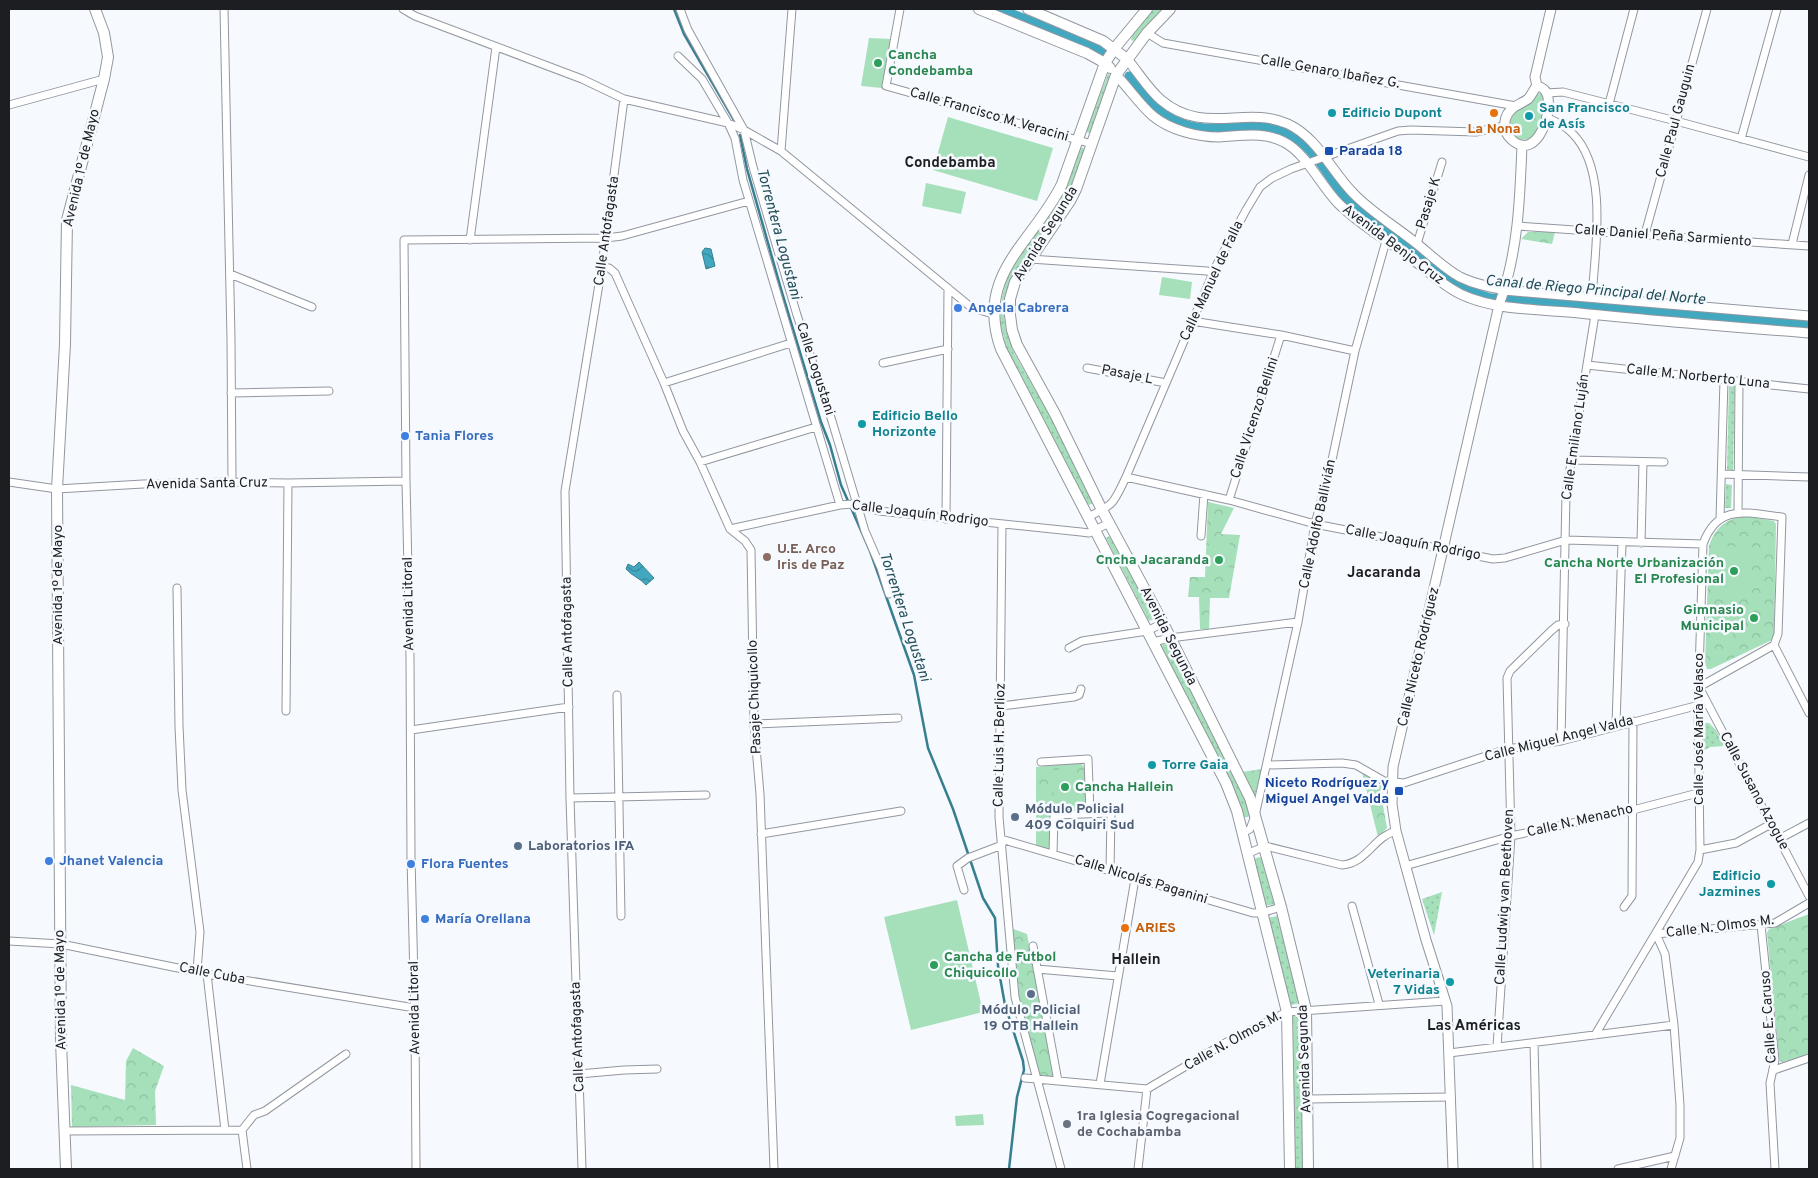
<svg xmlns="http://www.w3.org/2000/svg" width="1818" height="1178" font-family="Overpass,sans-serif">
	<defs>
		<pattern id="grass-dots" width="8" height="8" patternUnits="userSpaceOnUse" patternTransform="scale(1.25)"><rect width="8" height="8" fill="#a6e0ba"/><path d="M2 2h.1M6 6h.1" fill="none" stroke="#8ec0a0" stroke-width="1.8" stroke-linecap="round"/></pattern>
		<pattern id="forest-crowns" width="20" height="18" patternUnits="userSpaceOnUse" patternTransform="scale(1.25)"><rect width="20" height="18" fill="#a6e0ba"/><path d="M2 6a3 3 0 1 1 6 0M12 15a3 3 0 1 1 6 0" fill="none" stroke="#8ec0a0"/></pattern>
		<pattern id="water-waves" width="16" height="10" patternUnits="userSpaceOnUse" patternTransform="scale(1.25)"><rect width="16" height="10" fill="#42a8c0"/><path d="M0 5q4-4 8 0t8 0" fill="none" stroke="#36889c"/></pattern>
	</defs>
	<rect width="100%" height="100%" fill="#f6f9fe"/>
	<!-- grass -->
	<path fill="url(#grass-dots)" d="M1154 9H1162L1137 39 1132 41 1131 39 1133 34Z
		M1108 74 1111 76 1090 133 1086 132Z
		M1081 147 1085 149 1069 192 1063 204 1012 276 1005 299 1004 314 1006 330 1014 353 1050 416 1093 502 1092 504 1087 505 1007 351 1000 321 1002 297 1008 274 1063 195Z
		M1729 384H1735L1733 470H1727Z
		M1726 484 1732 485 1731 508H1725Z
		M1111 535 1154 619 1149 621 1106 538Z
		M1167 644 1245 797 1251 816 1242 818 1160 645Z
		M1705 723H1709L1716 730 1724 746 1710 747 1702 752 1701 733 1702 725Z
		M1261 857 1274 904 1265 906 1253 859Z
		M1442 892 1434 935 1422 899Z
		M1277 916 1300 1003 1291 1005 1268 918Z
		M1293 1016H1301L1303 1169H1295Z"/>
	<!-- forest -->
	<path fill="url(#forest-crowns)" d="M1541 93C1549 103 1540 131 1530 139 1517 142 1506 133 1511 118 1514 111 1534 94 1541 93Z
		M1528 232H1555L1552 244 1521 239Z
		M1208 502 1234 508 1221 534 1240 535 1229 598H1210L1209 629H1200L1199 597H1188L1190 577H1205Z
		M1746 516 1774 521 1776 524 1774 639 1711 669H1707L1705 663 1709 546C1715 528 1726 518 1746 516Z
		M1081 763 1085 769 1086 808 1083 811 1052 814 1050 819 1051 846 1046 849 1036 845V767Z
		M1262 769 1255 795 1242 772Z
		M1362 772 1381 786 1383 790 1382 800 1387 828 1378 837Z
		M1809 914V1055L1782 1062 1780 1061 1779 1057 1767 933 1769 929Z
		M1011 928 1027 934 1054 1074 1052 1077H1040L1019 1001 1018 980 1016 976Z
		M133 1048 164 1066 155 1091 156 1125 72 1127 71 1085 125 1100 126 1061Z"/>
	<!-- pitch -->
	<path fill="#a6e0ba" d="M869 38 892 39 882 88 861 86Z
		M948 117 1053 148 1037 201 933 170Z
		M926 183 966 192 961 214 922 206Z
		M1162 277 1192 282 1190 299 1159 295Z
		M1209 543 1230 544 1229 577 1208 576Z
		M1718 546 1753 547 1751 597 1716 595Z
		M1733 610V642L1710 643 1709 611Z
		M1076 769 1078 804 1054 805 1052 770Z
		M957 900 983 1012 911 1030 884 917Z
		M983 1114 984 1125 956 1126 955 1116Z"/>
	<!-- water -->
	<path fill="url(#water-waves)" stroke="#377f90" d="M705 248 711 249 715 266 706 269 702 252Z
		M639 562 654 578 646 585C640 578 632 576 626 569L628 564 634 567Z"/>
	<g fill="none" stroke-linecap="round" stroke-linejoin="round">
		<!-- stream -->
		<path stroke="#377f90" stroke-width="2.5" d="M674 9 684 34 734 120
			M740 135 747 169 781 289 821 422 830 445 841 485 870 551 914 675 928 748 953 809 983 898 995 918 998 966 1005 1005 1023 1061 1024 1070 1017 1097 1009 1169"/>
		<!-- canal -->
		<path stroke="#42a8c0" stroke-width="9" d="M1001 9 1103 51
			M1129 76C1143 92 1155 110 1175 120 1204 136 1237 122 1269 127 1278 128 1288 134 1296 139 1318 153 1328 178 1345 197 1362 216 1384 229 1404 244 1432 265 1456 289 1491 298L1809 324"/>
		<defs>
			<path id="minor" d="M224 9 231 339 232 482
				M403 9 415 16 582 79 624 99 728 123 744 130 781 151 972 308 993 314
				M680 9 688 30 744 130 753 167 797 315 832 421 865 531 881 568 889 594
				M900 9 886 86 1092 144
				M1147 33 1163 43 1516 106
				M678 56 702 79 728 123 735 138 743 180 840 505
				M1547 93 1563 92 1676 121 1809 157
				M1609 104 1634 9
				M9 105 104 79
				M1546 117C1555 121 1566 126 1572 133 1609 169 1595 250 1592 297
				M1741 139 1777 9
				M781 151 792 9
				M1517 226 1809 246
				M1645 234 1707 9
				M470 240 496 47
				M1417 244 1442 162
				M1792 244 1809 175
				M1030 259 1207 271 1212 273
				M602 266 609 268 615 273 664 383 683 431 700 462 730 529 745 541 751 550 754 724 760 794 774 1169
				M230 274 312 307
				M1192 321 1281 335 1355 351
				M883 363 948 349
				M1587 365 1809 389
				M1087 368 1166 383
				M664 383 791 343
				M231 393 329 391
				M1572 460 1664 462
				M700 462 816 427
				M1722 474 1809 477
				M1126 477 1229 500 1315 524 1493 559 1505 558 1566 540 1703 544
				M9 482 57 489 143 484 232 482 288 483 406 481
				M1229 500 1281 335
				M1738 512 1739 381
				M1088 517C1115 504 1113 504 1126 477L1216 266 1246 210 1260 187 1272 178 1291 169 1398 131 1411 130 1476 132 1504 126
				M946 519 948 288
				M1720 519 1724 380
				M1002 525 999 817 1015 997 1061 1169
				M730 529 840 505 853 504 879 511 1081 532 1089 533 1109 523
				M1201 536 1204 494
				M1641 543 1643 462
				M177 588 179 726 182 790 200 932 197 971
				M1153 642 1170 638 1298 622
				M1069 648 1082 641 1147 631 1163 623
				M1699 687 1809 896
				M1699 687 1774 645
				M617 695 621 916
				M1001 706 1074 697 1079 695 1081 689
				M286 711 288 483
				M754 724 898 718
				M1616 725 1622 543
				M411 730 569 707
				M1561 741 1566 494 1595 315
				M1041 762 1088 759 1090 813
				M1267 765 1342 763 1356 765 1384 781 1404 783 1507 749 1561 741 1707 703
				M570 798 706 795
				M1242 833 1250 829 1255 816 1298 622 1315 524 1332 460 1355 351 1386 241
				M761 834 901 811
				M1001 839 1253 913H1261L1281 907
				M1779 839 1809 823
				M1700 850 1736 843 1771 824
				M1053 854 1054 815 1111 813 1110 870
				M1247 854 1265 846 1342 865C1367 863 1373 837 1396 831
				M1405 866 1511 836 1633 810 1698 793
				M964 890 957 866 968 858 1002 845
				M1352 906 1379 1004
				M1624 907 1632 896 1633 721
				M1761 925 1775 1060 1770 1083 1775 1169
				M1656 934 1665 954 1674 1025 1680 1105V1138L1671 1169
				M1656 934 1775 923 1809 903
				M9 941 61 944 207 974 415 1008
				M1033 946 1058 1081
				M1037 969 1118 976
				M207 974 225 1130
				M1595 1035 1698 862 1700 850 1698 705 1703 544C1718 503 1747 513 1782 517L1778 634 1774 645 1809 713
				M1534 1043 1537 1169
				M1497 1047 1511 836 1507 678 1510 671 1552 630 1558 625 1565 624
				M1449 1053 1674 1025
				M1774 1070 1809 1058
				M579 1074 624 1070 657 1069
				M1025 1078 1147 1089 1225 1043 1287 1012 1445 1001
				M1100 1084 1135 879
				M1308 1099 1451 1097
				M242 1130 247 1169
				M64 1131 242 1130 254 1115 265 1111 346 1054
				M416 1169 415 1022 411 857 410 658 406 481 404 240 606 238 622 236 749 201
				M582 1169 570 798 565 491 602 266 624 99
				M1138 1169 1147 1089
				M1618 1169 1675 1156"/>
			<path id="tertiary" d="M1127 59C1138 72 1148 89 1161 100 1203 136 1245 105 1288 124 1318 138 1331 171 1353 193 1370 211 1393 225 1412 240 1428 252 1443 268 1460 277 1474 284 1489 287 1504 290L1809 316
				M1116 75C1129 88 1139 104 1153 116 1170 130 1197 137 1219 137 1241 136 1264 131 1284 142 1306 153 1321 186 1338 203 1359 224 1384 238 1407 255 1422 266 1435 278 1450 288 1484 311 1539 309 1579 313 1656 321 1733 327 1809 333
				M1537 86C1541 87 1544 88 1546 92 1555 107 1538 163 1512 140 1501 131 1503 115 1514 107 1519 104 1524 102 1528 99 1532 95 1533 90 1537 86Z
				M1537 86 1535 77 1551 9
				M1453 1169 1447 1006 1426 940 1396 831 1392 804 1393 767 1499 305C1518 254 1520 199 1522 145"/>
			<path id="secondary" d="M979 9 1087 53 1105 63 1110 68
				M1028 9 1103 41 1127 59
				M1147 9 1114 49 1105 63 1062 184C1034 242 974 274 1001 349L1226 783 1237 811 1287 1012 1290 1169
				M1170 9 1147 33 1116 75 1076 189 1070 201 1015 282 1010 299V315L1012 330 1017 345 1055 414 1102 510 1163 623 1250 798 1281 907 1306 1010 1308 1169
				M66 1169 61 1041 57 489 65 344 67 220 104 79 108 57 104 33 95 9"/>
		</defs>
		<!-- minor casing -->
		<use href="#minor" stroke="#92979f" stroke-width="9"/>
		<!-- tertiary casing -->
		<use href="#tertiary" stroke="#92979f" stroke-width="11"/>
		<!-- secondary casing -->
		<use href="#secondary" stroke="#92979f" stroke-width="12"/>
		<!-- minor -->
		<use href="#minor" stroke="#fff" stroke-width="7"/>
		<!-- tertiary -->
		<use href="#tertiary" stroke="#fff" stroke-width="9"/>
		<!-- secondary -->
		<use href="#secondary" stroke="#fff" stroke-width="10"/>
	</g>
	<!-- markers -->
	<g fill="#2e9e5b" stroke="#f6f9fe" stroke-width="2">
		<circle cx="878" cy="63" r="5"/>
		<circle cx="1219" cy="560" r="5"/>
		<circle cx="1734" cy="571" r="5"/>
		<circle cx="1754" cy="618" r="5"/>
		<circle cx="1065" cy="787" r="5"/>
		<circle cx="934" cy="965" r="5"/>
	</g>
	<g fill="#0f9aa8" stroke="#f6f9fe" stroke-width="2">
		<circle cx="1332" cy="113" r="5"/>
		<circle cx="1529" cy="116" r="5"/>
		<circle cx="862" cy="424" r="5"/>
		<circle cx="1152" cy="765" r="5"/>
		<circle cx="1771" cy="884" r="5"/>
		<circle cx="1450" cy="982" r="5"/>
	</g>
	<g fill="#e8710a" stroke="#f6f9fe" stroke-width="2">
		<circle cx="1494" cy="113" r="5"/>
		<circle cx="1125" cy="928" r="5"/>
	</g>
	<g fill="#1a4fb4" stroke="#f6f9fe" stroke-width="2">
		<rect x="1324" y="146" width="10" height="10" rx="2.5"/>
		<rect x="1394" y="786" width="10" height="10" rx="2.5"/>
	</g>
	<g fill="#3f7fe0" stroke="#f6f9fe" stroke-width="2">
		<circle cx="958" cy="308" r="5"/>
		<circle cx="405" cy="436" r="5"/>
		<circle cx="49" cy="861" r="5"/>
		<circle cx="411" cy="864" r="5"/>
		<circle cx="425" cy="919" r="5"/>
	</g>
	<circle fill="#8d6e63" stroke="#f6f9fe" stroke-width="2" cx="767" cy="557" r="5"/>
	<g fill="#5c6f8a" stroke="#f6f9fe" stroke-width="2">
		<circle cx="1015" cy="817" r="5"/>
		<circle cx="518" cy="846" r="5"/>
		<circle cx="1031" cy="994" r="5"/>
	</g>
	<circle fill="#6b7280" stroke="#f6f9fe" stroke-width="2" cx="1067" cy="1124" r="5"/>
	<g text-anchor="middle" dominant-baseline="central" stroke-width="5" stroke-linejoin="round" paint-order="stroke">
		<!-- leisure labels -->
		<g font-size="14" font-weight="bold" fill="#27864d" stroke="#f6f9fe" text-anchor="start">
			<text x="888" y="55">Cancha<tspan x="888" dy="16">Condebamba</tspan></text>
			<text x="1209" y="560" text-anchor="end">Cncha Jacaranda</text>
			<text x="1724" y="563" text-anchor="end">Cancha Norte Urbanización<tspan x="1724" dy="16">El Profesional</tspan></text>
			<text x="1744" y="610" text-anchor="end">Gimnasio<tspan x="1744" dy="16">Municipal</tspan></text>
			<text x="1075" y="787">Cancha Hallein</text>
			<text x="944" y="957">Cancha de Futbol<tspan x="944" dy="16">Chiquicollo</tspan></text>
		</g>
		<!-- street labels -->
		<g font-size="14" fill="#1c1e21" stroke="#f6f9fe">
			<text transform="translate(1330 72) rotate(10)">Calle Genaro Ibañez G.</text>
			<text transform="translate(989 115) rotate(16)">Calle Francisco M. Veracini</text>
			<text transform="translate(1676 121) rotate(-75)">Calle Paul Gauguin</text>
			<text transform="translate(82 168) rotate(-77)">Avenida 1º de Mayo</text>
			<text transform="translate(1429 203) rotate(-73)">Pasaje K</text>
			<text transform="translate(607 231) rotate(-82)">Calle Antofagasta</text>
			<text transform="translate(1046 234) rotate(-58)">Avenida Segunda</text>
			<text transform="translate(1663 236) rotate(4)">Calle Daniel Peña Sarmiento</text>
			<text transform="translate(1393 245) rotate(37)">Avenida Benjo Cruz</text>
			<text transform="translate(1212 281) rotate(-65)">Calle Manuel de Falla</text>
			<text transform="translate(815 369) rotate(72)">Calle Logustani</text>
			<text transform="translate(1127 375) rotate(11)">Pasaje L</text>
			<text transform="translate(1698 377) rotate(6)">Calle M. Norberto Luna</text>
			<text transform="translate(1255 418) rotate(-72)">Calle Vicenzo Bellini</text>
			<text transform="translate(1576 437) rotate(-82)">Calle Emiliano Luján</text>
			<text transform="translate(207 484) rotate(-1)">Avenida Santa Cruz</text>
			<text transform="translate(920 514) rotate(7)">Calle Joaquín Rodrigo</text>
			<text transform="translate(1318 524) rotate(-78)">Calle Adolfo Ballivián</text>
			<text transform="translate(1413 543) rotate(11)">Calle Joaquín Rodrigo</text>
			<text transform="translate(58 585) rotate(-90)">Avenida 1º de Mayo</text>
			<text transform="translate(409 604) rotate(-91)">Avenida Litoral</text>
			<text transform="translate(568 632) rotate(-91)">Calle Antofagasta</text>
			<text transform="translate(1168 636) rotate(63)">Avenida Segunda</text>
			<text transform="translate(1419 657) rotate(-77)">Calle Niceto Rodríguez</text>
			<text transform="translate(755 697) rotate(-92)">Pasaje Chiquicollo</text>
			<text transform="translate(1699 729) rotate(-90)">Calle José María Velasco</text>
			<text transform="translate(1559 739) rotate(-14)">Calle Miguel Angel Valda</text>
			<text transform="translate(1000 745) rotate(-89)">Calle Luis H. Berlioz</text>
			<text transform="translate(1754 791) rotate(62)">Calle Susano Azogue</text>
			<text transform="translate(1580 821) rotate(-13)">Calle N. Menacho</text>
			<text transform="translate(1141 880) rotate(17)">Calle Nicolás Paganini</text>
			<text transform="translate(1505 897) rotate(-87)">Calle Ludwig van Beethoven</text>
			<text transform="translate(1720 927) rotate(-7)">Calle N. Olmos M.</text>
			<text transform="translate(212 974) rotate(11)">Calle Cuba</text>
			<text transform="translate(61 990) rotate(-91)">Avenida 1º de Mayo</text>
			<text transform="translate(415 1008) rotate(-91)">Avenida Litoral</text>
			<text transform="translate(1769 1017) rotate(-94)">Calle E. Caruso</text>
			<text transform="translate(578 1037) rotate(-92)">Calle Antofagasta</text>
			<text transform="translate(1233 1041) rotate(-29)">Calle N. Olmos M.</text>
			<text transform="translate(1305 1059) rotate(-92)">Avenida Segunda</text>
		</g>
		<!-- culture labels -->
		<g font-size="14" font-weight="bold" fill="#0d838f" stroke="#f6f9fe" text-anchor="start">
			<text x="1539" y="108">San Francisco<tspan x="1539" dy="16">de Asís</tspan></text>
			<text x="1342" y="113">Edificio Dupont</text>
			<text x="872" y="416">Edificio Bello<tspan x="872" dy="16">Horizonte</tspan></text>
			<text x="1162" y="765">Torre Gaia</text>
			<text x="1761" y="876" text-anchor="end">Edificio<tspan x="1761" dy="16">Jazmines</tspan></text>
			<text x="1440" y="974" text-anchor="end">Veterinaria<tspan x="1440" dy="16">7 Vidas</tspan></text>
		</g>
		<!-- food labels -->
		<g font-size="14" font-weight="bold" fill="#c56008" stroke="#f6f9fe">
			<text x="1494" y="129">La Nona</text>
			<text x="1135" y="928" text-anchor="start">ARIES</text>
		</g>
		<!-- transit labels -->
		<g font-size="14" font-weight="bold" fill="#164399" stroke="#f6f9fe" text-anchor="start">
			<text x="1339" y="151">Parada 18</text>
			<text x="1389" y="783" text-anchor="end">Niceto Rodríguez y<tspan x="1389" dy="16">Miguel Angel Valda</tspan></text>
		</g>
		<!-- shop labels -->
		<g font-size="14" font-weight="bold" fill="#366cbe" stroke="#f6f9fe" text-anchor="start">
			<text x="968" y="308">Angela Cabrera</text>
			<text x="415" y="436">Tania Flores</text>
			<text x="59" y="861">Jhanet Valencia</text>
			<text x="421" y="864">Flora Fuentes</text>
			<text x="435" y="919">María Orellana</text>
		</g>
		<!-- education labels -->
		<g font-size="14" font-weight="bold" fill="#785e54" stroke="#f6f9fe" text-anchor="start">
			<text x="777" y="549">U.E. Arco<tspan x="777" dy="16">Iris de Paz</tspan></text>
		</g>
		<!-- service labels -->
		<g font-size="14" font-weight="bold" fill="#4e5e75" stroke="#f6f9fe" text-anchor="start">
			<text x="1025" y="809">Módulo Policial<tspan x="1025" dy="16">409 Colquiri Sud</tspan></text>
			<text x="528" y="846">Laboratorios IFA</text>
			<text x="1031" y="1010" text-anchor="middle">Módulo Policial<tspan x="1031" dy="16">19 OTB Hallein</tspan></text>
		</g>
		<!-- worship labels -->
		<g font-size="14" font-weight="bold" fill="#5b616d" stroke="#f6f9fe" text-anchor="start">
			<text x="1077" y="1116">1ra Iglesia Cogregacional<tspan x="1077" dy="16">de Cochabamba</tspan></text>
		</g>
		<!-- neighbourhood labels -->
		<g font-size="15" font-weight="bold" fill="#1c1e21" stroke="#f6f9fe">
			<text x="950" y="163">Condebamba</text>
			<text x="1384" y="573">Jacaranda</text>
			<text x="1136" y="960">Hallein</text>
			<text x="1474" y="1026">Las Américas</text>
		</g>
		<!-- water labels -->
		<g font-size="15" font-style="italic" fill="#214e58" stroke="#f6f9fe">
			<text transform="translate(778 234) rotate(75)">Torrentera Logustani</text>
			<text transform="translate(1595 291) rotate(5)">Canal de Riego Principal del Norte</text>
			<text transform="translate(904 617) rotate(72)">Torrentera Logustani</text>
		</g>
	</g>
	<!-- border -->
	<rect width="1818" height="1178" fill="none" stroke="#1c1e21" stroke-width="20"/>
</svg>
